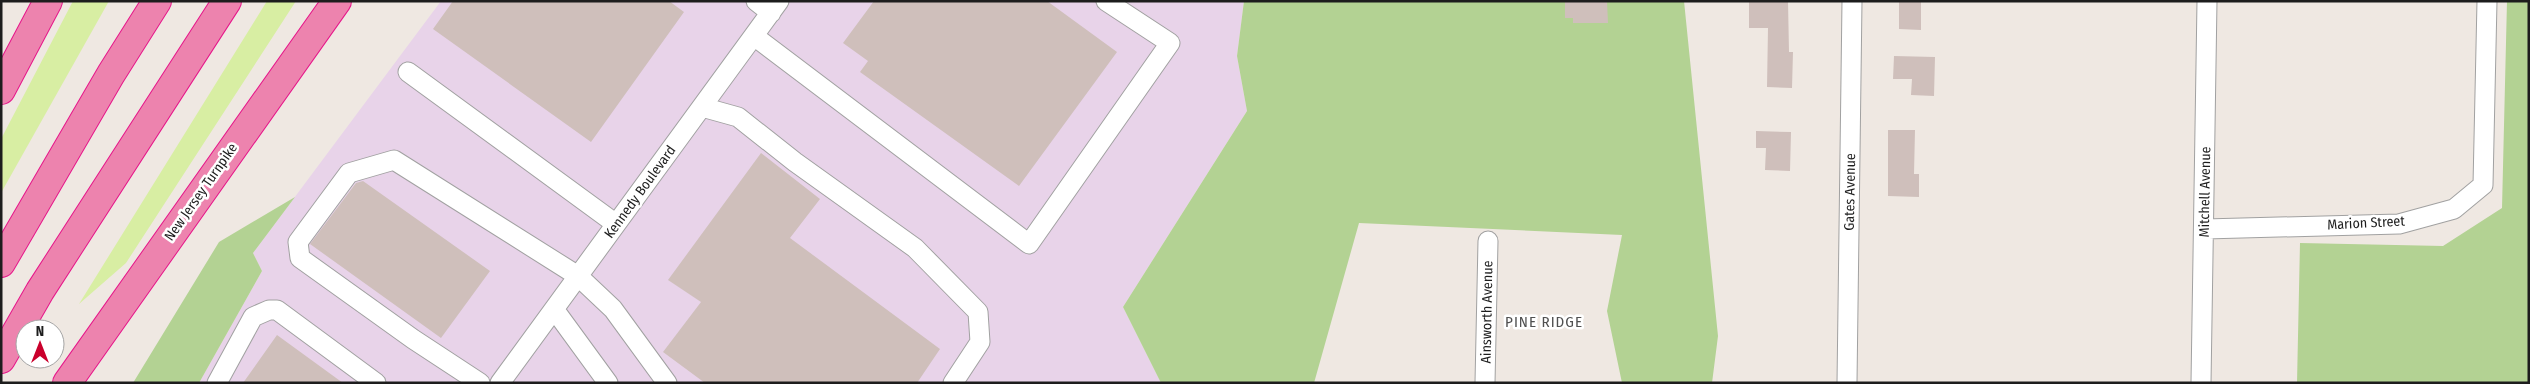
<svg xmlns="http://www.w3.org/2000/svg" width="2530" height="384" font-family="'Fira Sans Condensed',sans-serif">
	<rect width="100%" height="100%" fill="#efe8e2"/>
	<!-- industrial -->
	<path fill="#e8d3e9" d="M441 1H1244L1237 56 1247 111 1123 307 1161 383H199L262 271 253 253Z"/>
	<!-- grass -->
	<path fill="#d8eea3" d="M73 1H109L1 193V139Z
		M267 1H296L126 263 79 304Z"/>
	<!-- forest -->
	<path fill="#b3d293" d="M1244 1H1684L1718 336 1712 383H1622L1607 311 1622 235 1359 223 1314 383H1161L1123 307 1247 111 1237 56Z
		M2507 1H2529V383H2297L2300 243 2443 246 2502 208Z
		M295 197 253 253 262 271 199 383H133L219 242Z"/>
	<!-- building -->
	<path fill="#cfbfbb" d="M453 1H669L684 12 591 142 433 29Z
		M874 1H1047L1117 52 1019 186 860 72 868 61 843 43Z
		M1565 1H1607L1608 23H1573V18H1565Z
		M1749 1H1788L1789 52H1793L1792 88 1767 87 1768 28H1749Z
		M1899 1H1921V30L1899 29Z
		M1894 56 1935 57 1934 96 1911 95 1912 79H1893Z
		M1888 130H1915L1914 174H1919V197L1888 196Z
		M1756 131 1791 132 1790 171 1765 170 1766 148H1756Z
		M761 153 820 199 790 238 940 349 917 383H705L663 352 701 302 668 280Z
		M363 181 490 271 441 338 310 244 356 183Z
		M277 335 343 383H243Z"/>
	<g fill="none" stroke-linecap="round" stroke-linejoin="round">
		<defs>
			<path id="minor" d="M756 1 771 13
				M754 36 1029 244 1170 43 1106 1
				M408 72 616 224
				M702 107 738 117 795 162 915 248 978 312 980 342 953 383
				M2205 229 2399 224 2454 209 2483 185 2487 1
				M554 309 608 383
				M217 383 253 317 269 310H277L376 383
				M480 383 413 339 300 258 298 242 349 173 394 160 578 276 613 309 667 383
				M500 383 779 1
				M1485 383 1488 241
				M1847 383 1852 1
				M2201 383 2207 1"/>
			<path id="highway" d="M1 90 48 1
				M1 263 111 74 157 1
				M1 359 40 291 227 1
				M67 383 337 1"/>
		</defs>
		<!-- minor casing -->
		<use href="#minor" stroke="#a1a1a1" stroke-width="21"/>
		<!-- highway casing -->
		<use href="#highway" stroke="#e6168a" stroke-width="30"/>
		<!-- minor -->
		<use href="#minor" stroke="#fff" stroke-width="19"/>
		<!-- highway -->
		<use href="#highway" stroke="#ed83ae" stroke-width="28"/>
	</g>
	<g text-anchor="middle" dominant-baseline="central" stroke-width="5" stroke-linejoin="round" paint-order="stroke">
		<!-- street labels -->
		<g font-size="14" fill="#1d1d1d" stroke="#fff">
			<text transform="translate(201 192) rotate(-55)">New Jersey Turnpike</text>
			<text transform="translate(640 192) rotate(-54)">Kennedy Boulevard</text>
			<text transform="translate(1850 192) rotate(-89)">Gates Avenue</text>
			<text transform="translate(2205 192) rotate(-89)">Mitchell Avenue</text>
			<text transform="translate(2366 223) rotate(-3)">Marion Street</text>
			<text transform="translate(1487 312) rotate(-89)">Ainsworth Avenue</text>
		</g>
		<!-- neighbourhood labels -->
		<g font-size="15" letter-spacing="1" fill="#505050" stroke="#fff">
			<text x="1544" y="322">PINE RIDGE</text>
		</g>
	</g>
	<!-- border -->
	<rect width="2530" height="384" fill="none" stroke="#1d1d1d" stroke-width="5"/>
	<!-- north arrow -->
	<g transform="translate(40 344)"><circle r="24" fill="#ffffff" stroke="#a5a5a5"/>
	<path d="M0-4L9 19L0 12L-9 19Z" fill="#ca002c"/>
	<text y="-8" font-size="14" font-weight="bold" text-anchor="middle" fill="#1d1d1d">N</text>
	</g>
</svg>
